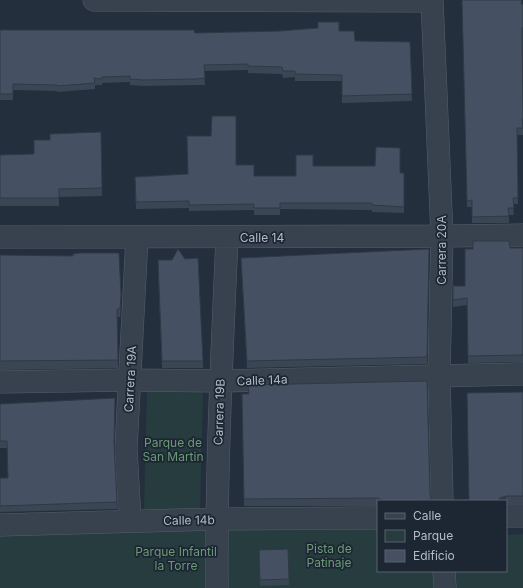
<svg xmlns="http://www.w3.org/2000/svg" width="523" height="588" font-family="Inter,sans-serif">
	<rect width="100%" height="100%" fill="#242f3e"/>
	<!-- green -->
	<path fill="#263c3f" d="M147 391 203 392 200 510 144 509Z
		M378 522V571H434L435 580 433 588H225L224 523Z
		M206 527V588H0V535Z
		M523 534V588H455V571H506V535Z"/>
	<g fill="none" stroke-linecap="round" stroke-linejoin="round">
		<defs>
			<path id="minor" d="M94 0 432 1
				M432 0 442 236 439 375 442 501
				M0 237 442 236 523 235
				M0 382 130 380 220 381 523 374
				M506 516H523
				M130 521 126 449 137 237
				M0 525 216 519 378 518
				M444 571 445 588
				M217 588C216 471 222 354 227 237"/>
		</defs>
		<!-- minor casing -->
		<use href="#minor" stroke="#565f6c" stroke-width="23"/>
		<!-- minor -->
		<use href="#minor" stroke="#38414e" stroke-width="22"/>
	</g>
	<!-- wall -->
	<path fill="#3b4654" d="M462 0 523 4V135H517L518 204H513L514 215H509V223H472V207H467Z
		M0 30 195 33 339 31 355 41 410 42 412 101 342 103V81H295V77L283 78 282 74 248 73V70L204 71 205 85H196L143 86 130 85V82L102 83V85H95V89L57 92V91L13 90V100H0Z
		M101 132 102 196 59 197V206H0V155L34 154 50 140Z
		M313 166 404 173V213L372 212V210L280 209V215H254V210L189 211V208L136 209 135 177 188 174 254 176H296Z
		M510 248H523V362L468 363 467 305 453 307V286H465Z
		M429 249 427 364 247 368 241 258Z
		M0 255 121 303 120 317H117L118 368 0 370Z
		M158 267 203 361V368H162Z
		M248 385 430 494 431 501H378V506H244L242 394H249Z
		M523 392V504H506V501H469Z
		M0 404 114 446 117 509 0 512V478H8L7 448H0Z
		M259 550 289 579V585L260 586Z"/>
	<!-- shaded-wall -->
	<path fill="#303945" d="M506 496V501H497L500 498Z"/>
	<!-- building -->
	<path fill="#455162" stroke="#303945" d="M462 0H522L521 4H523V28H522L523 119H522L523 128H517L518 198H513L514 208H508L509 216 472 217V200L467 201Z
		M318 22H339V31H354L355 41 410 42 412 94 342 96V75L295 74V71H283L282 67 248 66V64L204 65 205 78 196 79 143 80 130 79V76L102 77V79L94 78 95 83 57 86V85L13 84V94H0V30H194L195 33 280 31 318 28Z
		M212 116H236V165H254V176H296V155H313V166H375L376 147 400 148V173H404V207L372 205V203H280V208H254V204L189 205V201L136 202 135 177 188 174 187 136H211Z
		M101 132 102 188 59 189V198H0V155L34 154V140H50V134Z
		M473 241H509L510 248H523V355L468 356 467 298 453 300V286H465V249H473Z
		M178 249 185 259 198 258 203 361H162L158 260H172Z
		M429 249 427 357 247 361 241 258Z
		M80 253H119L121 295 120 309H117L118 360 0 361V255L73 256V254Z
		M427 381 430 494 431 500 385 501 378 498 244 499 242 394H249L248 385Z
		M523 392V496H506L500 498 497 501H469L467 393Z
		M115 398 114 443 117 502 0 506V478H8L7 441H0V404Z
		M288 549 289 579 260 580 259 550Z"/>
	<g text-anchor="middle" dominant-baseline="central" stroke-width="3.5" stroke-linejoin="round" paint-order="stroke">
		<!-- street labels -->
		<g font-size="12" fill="#b4bcc9" stroke="#1d2633">
			<text x="262" y="237">Calle 14</text>
			<text transform="translate(441 250) rotate(-90)">Carrera 20A</text>
			<text transform="translate(130 379) rotate(-87)">Carrera 19A</text>
			<text transform="translate(262 380) rotate(-2)">Calle 14a</text>
			<text transform="translate(219 412) rotate(-88)">Carrera 19B</text>
			<text transform="translate(189 520) rotate(-1)">Calle 14b</text>
		</g>
		<!-- park labels -->
		<g font-size="12" fill="#6b9a76" stroke="#1d2633">
			<text x="173" y="442">Parque de<tspan x="173" dy="14">San Martin</tspan></text>
			<text x="329" y="548">Pista de<tspan x="329" dy="14">Patinaje</tspan></text>
			<text x="176" y="551">Parque Infantil<tspan x="176" dy="14">la Torre</tspan></text>
		</g>
	</g>
	<!-- legend -->
	<rect x="377" y="500" width="130" height="72" fill="#1d2633" stroke="#59626f"/>
	<rect x="385" y="513" width="20" height="6" fill="#38414e" stroke="#59626f"/>
	<text x="413" y="520" font-size="12" fill="#b4bcc9">Calle</text>
	<rect x="385" y="530" width="20" height="12" fill="#263c3f" stroke="#59626f"/>
	<text x="413" y="540" font-size="12" fill="#b4bcc9">Parque</text>
	<rect x="385" y="550" width="20" height="12" fill="#455162" stroke="#59626f"/>
	<text x="413" y="560" font-size="12" fill="#b4bcc9">Edificio</text>
</svg>
